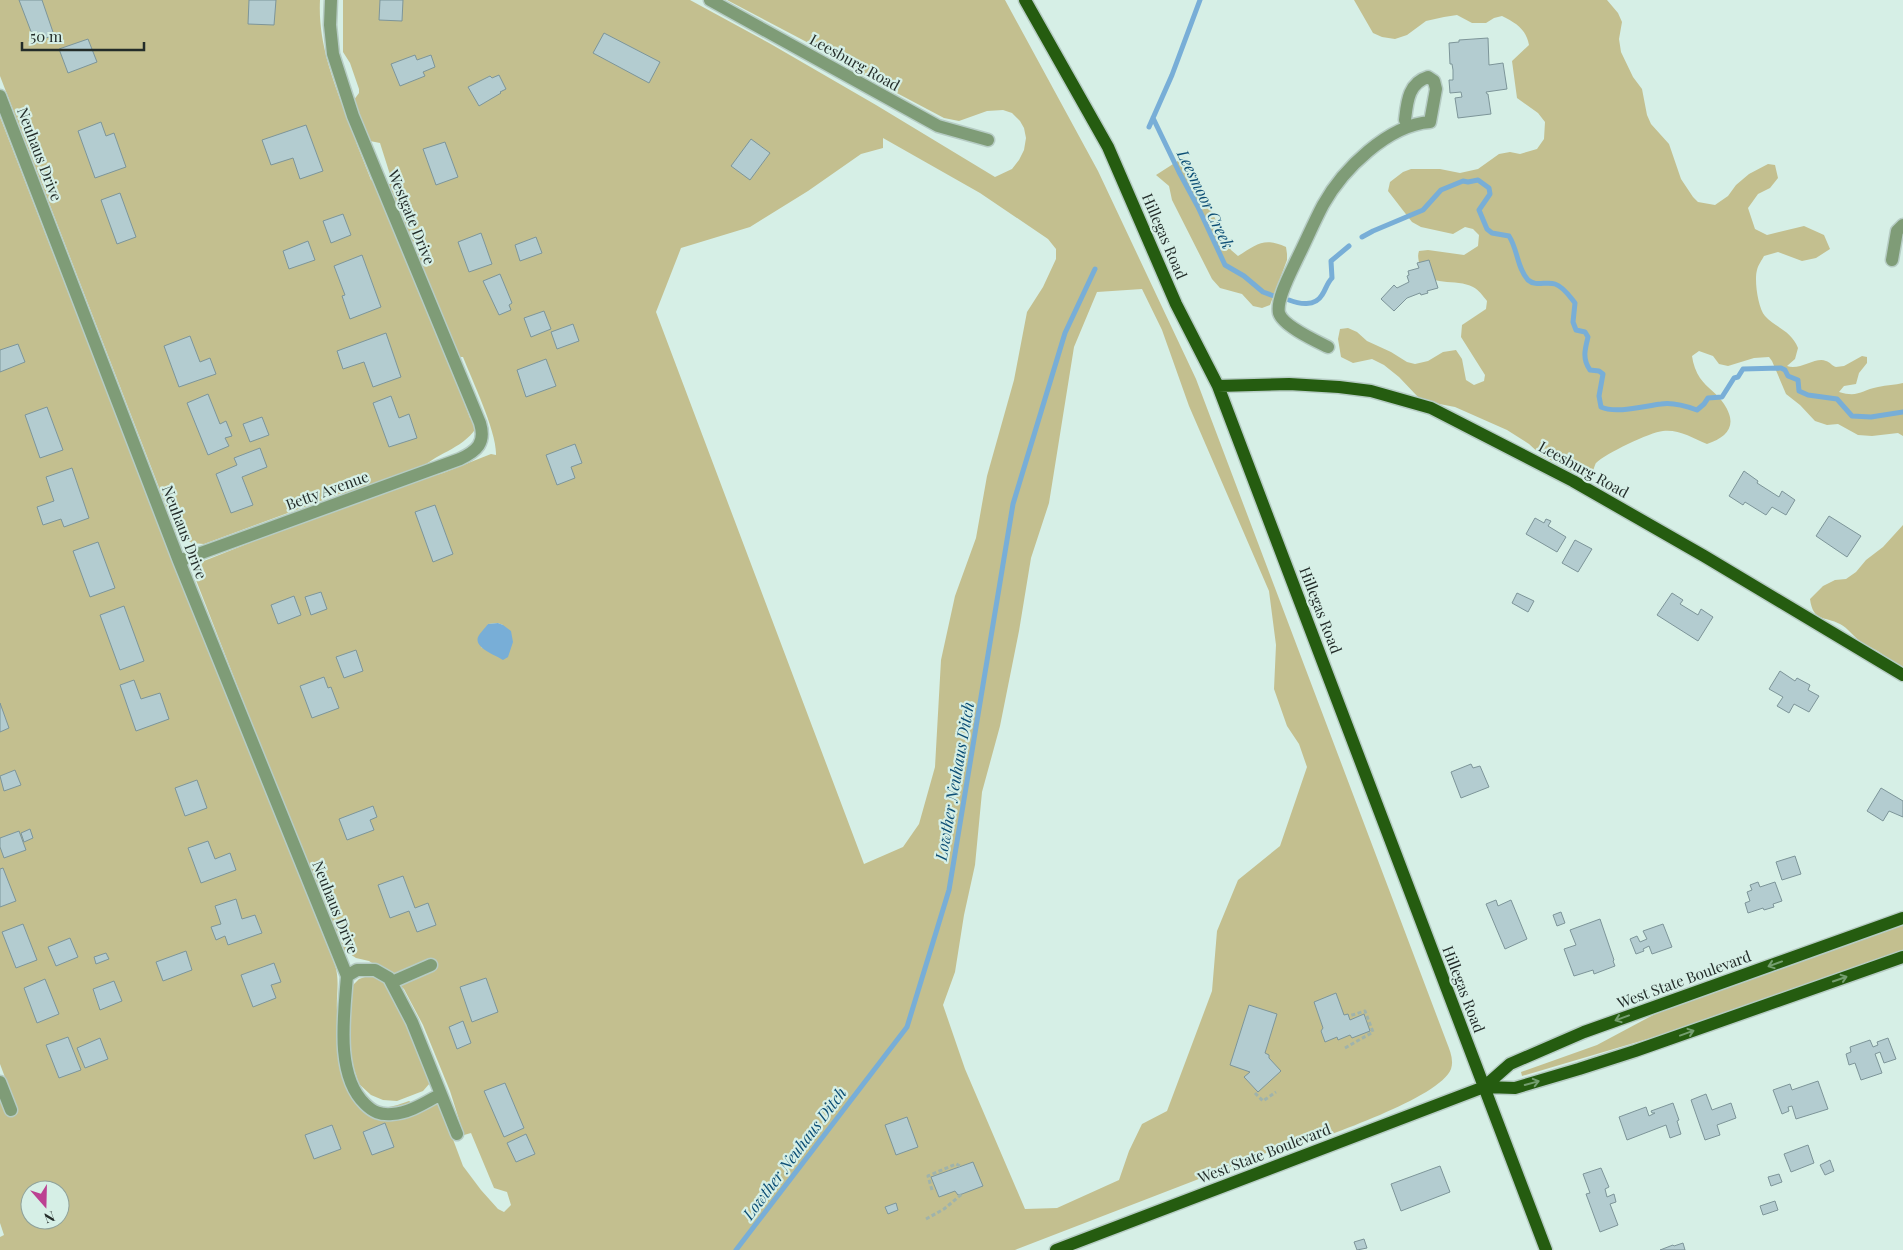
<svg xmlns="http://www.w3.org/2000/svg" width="1903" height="1250" font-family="'Playfair Display',serif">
	<rect width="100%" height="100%" fill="#d6efe6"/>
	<!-- green -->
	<path fill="#c3bf8f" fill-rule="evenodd" d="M0 0H320C318 40 331 75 345 112L359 93V89L350 63 343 52V0H690L769 43 876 105 995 177 1012 169 1019 160 1024 150 1026 138 1024 128 1020 121 1012 113 1003 110 987 111 959 121 944 118 876 82 820 49 727 0H1005L1098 171 1196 379 1447 1043C1450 1051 1454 1060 1451 1069 1440 1098 1325 1136 1294 1148L1288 1147 1287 1145 1015 1250H0V1237L4 1235 0 1223V1099L15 1104 0 1064V117L175 567 335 965C340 981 336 995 337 1011 339 1040 346 1067 354 1095 381 1108 379 1112 409 1101L414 1104 439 1102 463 1166 481 1190 498 1209 504 1212 511 1205 507 1192 494 1188 471 1133 464 1135 450 1091 423 1025 404 989 381 969 369 961 356 958 339 947 196 580 197 570 204 561 342 506V493L204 544 192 543 177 534 0 76ZM883 138 980 193 1048 239 1056 249V259L1043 287 1027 312 1014 380 987 476 976 538 955 596 941 660 935 767 919 824 903 847 864 864 656 312 681 248 750 227 808 191 861 154 883 148ZM365 140 380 143 393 184H383L371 180 356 142ZM1142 289 1162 330 1189 406 1269 591 1276 645 1274 689 1287 726 1299 744 1307 767 1280 846 1238 880 1217 931 1212 991 1167 1111 1142 1124 1129 1151 1119 1180 1057 1208 1025 1209 965 1069 943 1005 955 972 964 915 975 865 982 792 1000 726 1019 631 1031 558 1049 503 1074 347 1097 292ZM447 357H463C472 380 497 432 496 455L491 454 443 473 419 480 418 472C434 453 462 450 476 428L472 418H470ZM498 623 503 625 491 652 481 647 488 624ZM30 1190H60V1220H30Z
		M1354 0H1607L1618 13 1622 22 1619 39 1621 52 1633 77 1642 89 1647 115 1651 124 1669 144 1681 179 1693 197 1698 202 1715 205 1728 196 1736 185 1749 174 1768 164 1775 165 1778 178 1770 188 1758 194 1748 208 1755 229 1767 235 1804 226 1824 235 1830 249 1816 258 1802 261 1778 252 1764 256C1762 260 1758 265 1757 270 1754 280 1758 308 1765 316 1774 327 1791 330 1798 348L1795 359 1787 366C1800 371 1816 356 1826 361 1830 362 1832 366 1836 367L1844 366 1862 356 1867 357V363L1859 373 1856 384 1844 386 1839 392C1859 398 1861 390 1878 387 1887 385 1895 385 1903 383V436L1898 433 1872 436 1858 435 1838 424 1827 425 1815 421 1800 405 1786 394 1772 361 1769 357 1754 358 1728 366 1719 364 1713 356 1699 351 1692 356C1693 364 1696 372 1700 378 1707 388 1718 394 1724 404 1738 425 1728 437 1707 444 1693 438 1678 429 1663 431 1650 432 1605 454 1596 463 1595 464 1594 469 1593 470L1581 476 1541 455 1529 444 1507 430 1455 407 1429 402 1418 397 1399 377 1384 365 1372 359 1353 363 1341 357 1338 339 1340 329 1348 328 1357 332 1367 341 1391 352 1407 362 1415 364 1428 361 1443 352 1456 350 1462 359 1466 380 1474 385 1484 381 1485 375 1461 337 1462 325 1486 309 1487 301C1483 296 1479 290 1473 287 1457 278 1427 288 1420 267 1419 261 1417 257 1419 251L1428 250 1464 255 1478 246 1479 235 1473 229 1465 227 1453 234 1421 227 1412 222 1388 191 1390 182 1403 172 1411 169H1440L1460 173 1478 169 1499 154 1510 152 1520 154 1537 149 1544 139 1545 122 1538 113 1517 98 1512 61 1529 45C1526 29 1516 23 1502 16L1494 18 1486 23H1472L1457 15 1444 17 1426 21 1407 35 1395 39 1382 37 1373 33Z
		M1184 157 1231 250 1238 256C1257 244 1264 237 1286 247L1287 254V260L1270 305 1262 308 1253 306 1242 294 1220 288 1212 279 1172 200 1169 186 1156 175Z
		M1903 525V681H1901C1890 676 1891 664 1884 656 1879 650 1868 647 1861 642 1854 637 1848 628 1840 624 1825 616 1813 622 1810 599L1823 586 1835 580 1846 579 1856 572 1866 560 1883 547Z
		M1903 924V951L1678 1030 1522 1076 1521 1072 1597 1045 1655 1014Z
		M368 976 378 978 392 986 430 1083 423 1091 397 1101 383 1100 371 1095 359 1084 354 1069 348 1040 352 986 359 979Z"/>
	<!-- water -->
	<path fill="#78aed7" d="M498 623 503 625 511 631 513 642 508 657 503 660C496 655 474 648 478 637 480 633 485 628 488 624Z"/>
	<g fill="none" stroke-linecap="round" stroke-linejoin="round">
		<!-- stream -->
		<path stroke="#78aed7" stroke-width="5" d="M1153 118 1179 172 1198 207 1225 265 1244 276 1263 292 1274 296
			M1149 127 1172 75 1200 0
			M1362 237 1373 231 1423 210 1441 190 1463 181 1468 182 1478 180 1489 188 1490 194 1479 210 1487 229 1492 233 1509 236C1518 250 1517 268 1528 280 1536 287 1546 281 1555 284 1564 287 1570 297 1575 303L1573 322 1576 330 1585 332 1588 337C1585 349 1582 359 1590 370L1599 371 1603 374 1599 396 1601 407C1616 414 1644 406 1661 404 1672 402 1686 406 1697 410L1704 404 1708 398 1722 397 1734 378 1738 377 1743 369 1781 368 1785 370 1788 376 1798 380 1799 391 1808 395 1837 399 1852 416 1871 417 1903 412
			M1289 300C1299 304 1315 307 1322 295 1326 289 1327 283 1332 278L1331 261 1349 246
			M736 1250 907 1027 949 890 1013 504 1065 333 1095 269"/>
	</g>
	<!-- building -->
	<path fill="#b3ccd0" stroke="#7d9599" d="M19 0H42L54 35 35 42Z
		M249 0H276L274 25 248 24Z
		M380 0H403L402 21 379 20Z
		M604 33 660 62 649 83 593 53Z
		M1488 38 1489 65 1503 63 1507 89 1486 92 1487 94H1488L1491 114 1458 118 1455 98 1462 97 1461 92 1450 93 1449 80H1453V70L1452 64H1450L1449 43 1459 42V40Z
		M88 39 97 62 68 73 59 49Z
		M415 55 417 60 431 55 435 67 423 72 425 76 400 86 391 64Z
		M499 75 506 89 500 92 501 93 479 106 468 87 490 76 492 78Z
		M101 122 106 136 114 133 126 167 95 178 78 131Z
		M306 125 323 171 300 179 293 158 271 165 262 140Z
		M751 139 770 153 750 180 731 166Z
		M445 142 458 177 436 185 423 149Z
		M120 193 136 237 117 244 101 200Z
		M343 214 351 235 331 243 323 221Z
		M481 233 492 264 469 272 458 242Z
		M536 237 542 253 520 261 515 245Z
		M308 241 315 260 289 269 283 251Z
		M362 255 381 307 350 319 342 296 345 295 334 266Z
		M1429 260 1438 288 1427 291 1428 293 1421 295 1420 293 1407 298 1394 311 1381 299 1394 285 1397 288 1409 282 1407 276 1409 275 1408 271 1419 268 1417 263Z
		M500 274 512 303 509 305 511 310 499 315 483 281Z
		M544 311 551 329 531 337 524 318Z
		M573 324 579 341 557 349 551 332Z
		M386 333 401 377 373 387 364 362 343 369 337 351Z
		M190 336 200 362 210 358 216 374 179 387 164 346Z
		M18 344 25 362 0 372V350Z
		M546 359 556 386 526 397 517 370Z
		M208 394 220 424 226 421 232 436 225 438 229 446 208 455 187 403Z
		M391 396 399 418 409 414 417 438 389 447 373 403Z
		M47 407 63 450 40 458 25 415Z
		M262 417 269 435 250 442 243 424Z
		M575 444 582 463 571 467 575 478 557 485 546 455Z
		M260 448 267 467 242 477 253 505 231 513 216 474 237 465 234 458Z
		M72 468 89 518 64 527 61 519 43 525 37 507 54 501 46 477Z
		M1744 471 1758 481 1757 483 1779 497 1782 491 1795 500 1786 515 1772 507 1766 515 1745 502 1743 505 1729 496Z
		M435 505 453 554 433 562 415 512Z
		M1829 516 1861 536 1847 557 1816 536Z
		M1535 518 1544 523 1546 519 1551 521 1548 526 1566 537 1557 552 1526 534Z
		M1575 540 1592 549 1578 572 1562 563Z
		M98 542 115 588 90 597 73 551Z
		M321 592 327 609 311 615 305 597Z
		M1517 593 1534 601 1528 612 1512 603Z
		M1672 593 1683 600 1680 604 1698 615 1701 609 1713 617 1698 641 1657 615Z
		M294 596 301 615 278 624 271 605Z
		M124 606 144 661 120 670 100 615Z
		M356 650 363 671 344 678 336 657Z
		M1780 671 1795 681 1797 678 1810 685 1808 690 1819 696 1809 712 1794 704 1789 713 1777 706 1783 697 1769 689Z
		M324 677 328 688 331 687 339 708 312 718 300 686Z
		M134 680 141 699 160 693 169 719 136 731 120 685Z
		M0 703 9 728 0 732Z
		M1471 764 1473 768 1480 766 1489 787 1461 798 1451 772Z
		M15 770 21 785 4 791 0 776Z
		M197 780 207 808 185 816 175 788Z
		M1881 788 1903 801V817L1889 811 1883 821 1867 811Z
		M373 806 377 817 370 820 374 830 347 840 339 819Z
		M30 829 33 838 24 842 21 833Z
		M19 831 26 850 4 858 0 847V838Z
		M208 841 215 859 230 853 236 870 201 883 188 848Z
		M1795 856 1801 874 1782 880 1776 862Z
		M3 868 16 901 0 907V869Z
		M403 876 415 908 428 903 436 925 417 932 409 911 390 918 378 885Z
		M1758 882 1760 887 1775 882 1782 901 1773 904 1774 907 1764 910 1763 908 1748 913 1745 903 1750 901 1747 892 1752 890 1750 885Z
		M236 899 242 919 255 915 262 933 228 945 225 936 216 940 211 927 221 924 215 906Z
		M1496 900 1498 906 1511 900 1527 939 1505 949 1486 904Z
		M1561 912 1565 923 1557 926 1553 915Z
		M1600 919 1614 960 1613 961 1615 966 1594 974 1593 970 1574 976 1564 949 1576 945 1570 930Z
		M23 924 37 960 16 968 2 932Z
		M1663 924 1672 947 1652 954 1649 946 1643 949 1644 951 1636 954 1630 939 1637 936 1640 942 1647 939 1643 931Z
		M70 938 78 957 56 966 48 947Z
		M186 951 192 970 163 981 156 962Z
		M106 953 109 959 96 964 94 957Z
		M274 963 281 982 271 985 276 998 253 1007 241 975Z
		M486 978 498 1012 472 1022 460 987Z
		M45 979 59 1014 37 1023 24 988Z
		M114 981 122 1001 100 1010 93 989Z
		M1336 993 1344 1015 1348 1014 1350 1020 1364 1014 1370 1031 1352 1038 1350 1035 1338 1040 1337 1037 1325 1042 1321 1031 1323 1028 1314 1002Z
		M1249 1005 1277 1014 1265 1053 1269 1055V1058L1281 1071 1258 1092 1244 1077 1250 1072 1230 1065Z
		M463 1021 471 1043 457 1049 449 1027Z
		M68 1037 81 1070 59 1078 46 1045Z
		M100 1038 108 1059 85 1068 77 1048Z
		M1888 1038 1896 1059 1884 1063 1880 1052 1875 1054 1882 1073 1861 1080 1855 1063 1849 1065 1846 1054 1851 1052 1850 1047 1870 1040 1873 1047 1878 1045 1877 1042Z
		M1818 1081 1828 1109 1796 1119 1792 1106 1788 1107 1789 1111 1782 1114 1773 1090 1790 1084 1792 1090Z
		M505 1083 524 1128 504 1137 484 1091Z
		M1706 1094 1712 1110 1731 1103 1736 1118 1717 1125 1720 1135 1705 1140 1691 1100Z
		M1673 1103 1679 1120 1677 1121 1681 1134 1670 1138 1666 1125 1627 1140 1619 1117 1646 1107 1649 1116 1655 1113H1652L1651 1111Z
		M907 1117 918 1147 896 1155 885 1125Z
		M385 1123 394 1147 372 1155 363 1132Z
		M332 1125 341 1149 314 1159 305 1135Z
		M526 1134 535 1154 516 1162 507 1143Z
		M1808 1145 1814 1163 1791 1172 1784 1154Z
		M1830 1160 1834 1171 1825 1175 1820 1165Z
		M973 1162 983 1186 962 1194 958 1195 955 1191 939 1197 931 1177Z
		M1440 1166 1450 1192 1401 1211 1391 1184Z
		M1601 1168 1609 1187 1605 1189 1607 1197 1614 1194 1616 1202 1610 1204 1618 1225 1600 1232 1586 1194 1590 1193 1583 1174Z
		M1779 1174 1782 1182 1771 1186 1768 1177Z
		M1775 1201 1778 1210 1763 1215 1760 1206Z
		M896 1203 898 1210 888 1214 885 1207Z
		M1364 1239 1367 1248 1357 1250 1354 1242Z
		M1683 1243 1685 1250H1660L1673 1245 1674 1246Z"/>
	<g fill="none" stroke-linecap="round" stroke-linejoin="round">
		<defs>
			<path id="minor" d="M710 0 938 126 988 140
				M0 96 179 561 347 976 357 970H375L389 978 412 1022 457 1134
				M1892 260 1897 231 1903 225
				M1328 347C1316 341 1283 326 1279 313 1276 299 1291 272 1297 259 1306 241 1314 222 1323 205 1343 169 1388 125 1430 122L1436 89 1434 81 1428 77C1408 83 1407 103 1405 120
				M179 561 460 459C477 451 486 443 480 423L353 116 333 54 330 25 331 0
				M347 976C344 1015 335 1075 365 1104 373 1112 380 1115 392 1114 410 1113 426 1102 441 1094
				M392 982 431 965
				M0 1082 11 1110"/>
			<path id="major" d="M1025 0 1108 147 1176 304 1218 386 1546 1250
				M1218 386 1289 384 1339 387 1371 391 1431 408 1573 481 1704 556 1903 675
				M1484 1087 1510 1064 1584 1032 1903 918
				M1056 1250 1484 1087 1515 1088 1579 1069 1635 1051 1903 957"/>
		</defs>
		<!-- minor casing -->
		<use href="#minor" stroke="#b6ccc4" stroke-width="15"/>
		<!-- major casing -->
		<use href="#major" stroke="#b6ccc4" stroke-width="15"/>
		<!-- path -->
		<path stroke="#9fb3ac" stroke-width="3" stroke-dasharray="4 2.5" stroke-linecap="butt" d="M1345 1048 1373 1032 1365 1011 1349 1016
			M1255 1093 1263 1101 1276 1092
			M932 1190 928 1176 956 1164 960 1166
			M926 1219 944 1209 962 1194"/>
		<!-- minor -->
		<use href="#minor" stroke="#7f9c77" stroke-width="12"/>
		<!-- major -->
		<use href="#major" stroke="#255c10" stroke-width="12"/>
	</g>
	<!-- one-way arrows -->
	<defs><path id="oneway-shaft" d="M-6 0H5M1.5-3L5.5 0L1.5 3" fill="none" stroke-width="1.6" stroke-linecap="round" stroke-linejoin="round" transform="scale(1.25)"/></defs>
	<g stroke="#759e70">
		<use href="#oneway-shaft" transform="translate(1775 964) rotate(160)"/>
		<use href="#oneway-shaft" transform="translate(1840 979) rotate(-19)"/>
		<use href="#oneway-shaft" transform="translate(1622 1018) rotate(160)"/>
		<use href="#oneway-shaft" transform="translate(1687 1033) rotate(-20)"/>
		<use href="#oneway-shaft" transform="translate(1532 1083) rotate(-15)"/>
	</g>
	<g text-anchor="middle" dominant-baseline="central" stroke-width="4.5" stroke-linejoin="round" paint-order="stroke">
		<!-- street labels -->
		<g font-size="15" fill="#232c29" stroke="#d6efe6">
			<text transform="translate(855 62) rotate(29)">Leesburg Road</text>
			<text transform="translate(40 154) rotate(69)">Neuhaus Drive</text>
			<text transform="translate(412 217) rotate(68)">Westgate Drive</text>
			<text transform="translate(1165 236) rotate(67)">Hillegas Road</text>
			<text transform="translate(1584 469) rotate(29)">Leesburg Road</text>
			<text transform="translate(327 490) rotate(-20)">Betty Avenue</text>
			<text transform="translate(185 532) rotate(69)">Neuhaus Drive</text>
			<text transform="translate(1321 610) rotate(69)">Hillegas Road</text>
			<text transform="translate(336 907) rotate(68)">Neuhaus Drive</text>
			<text transform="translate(1684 979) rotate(-20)">West State Boulevard</text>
			<text transform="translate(1464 989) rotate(69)">Hillegas Road</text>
			<text transform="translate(1264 1153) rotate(-21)">West State Boulevard</text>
		</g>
		<!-- water labels -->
		<g font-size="16" font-style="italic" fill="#0c4e75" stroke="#d6efe6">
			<text transform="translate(1206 199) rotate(64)">Leesmoor Creek</text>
			<text transform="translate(954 781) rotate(-80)">Lowther Neuhaus Ditch</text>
			<text transform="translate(794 1153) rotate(-53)">Lowther Neuhaus Ditch</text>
		</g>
	</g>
	<!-- north arrow -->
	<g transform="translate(45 1205) rotate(160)"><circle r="24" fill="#d6efe6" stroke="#8ea19a"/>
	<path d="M0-4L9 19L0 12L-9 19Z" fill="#bc4192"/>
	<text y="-8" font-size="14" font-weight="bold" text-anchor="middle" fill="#232c29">N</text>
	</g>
	<!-- scale -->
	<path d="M22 42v8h122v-8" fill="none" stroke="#232c29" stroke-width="2.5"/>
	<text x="30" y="42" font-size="15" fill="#232c29" stroke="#d6efe6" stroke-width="4" paint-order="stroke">50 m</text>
</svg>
